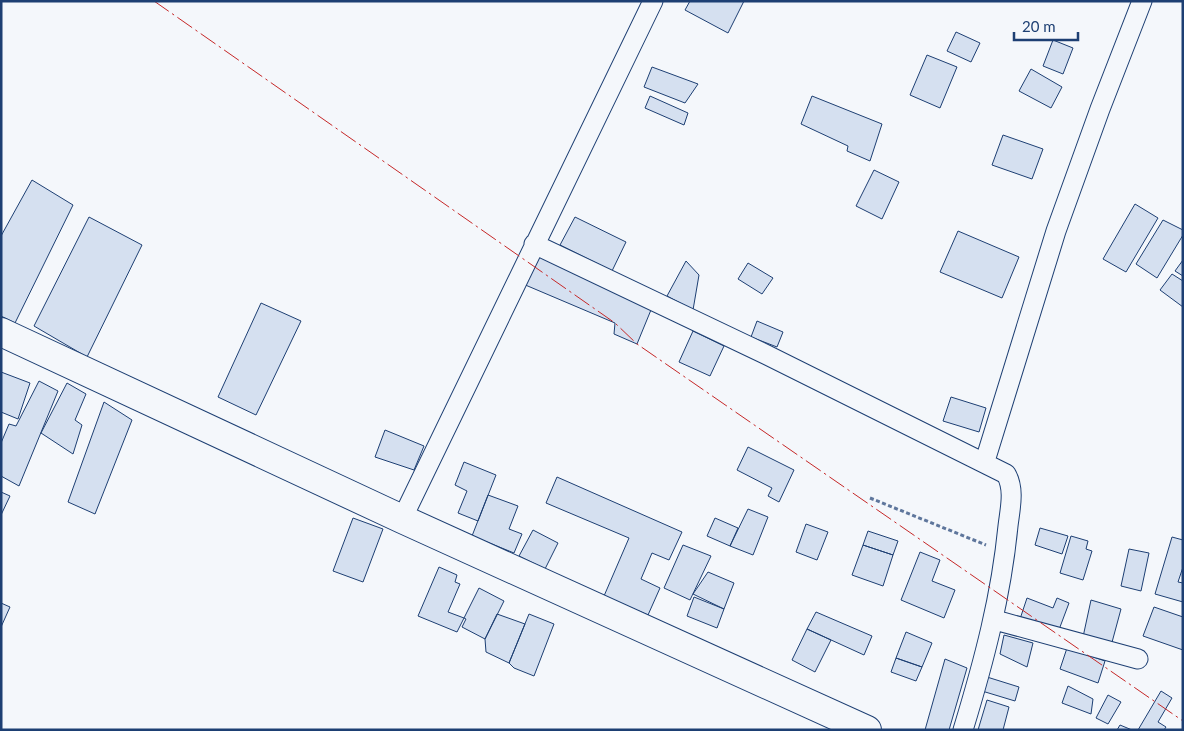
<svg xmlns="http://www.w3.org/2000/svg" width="1184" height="731" font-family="Lato,sans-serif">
	<rect width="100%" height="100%" fill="#f4f7fb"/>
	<!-- building -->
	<path fill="#d5e0f0" stroke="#1d3f73" d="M690 1H744L728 33 685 10Z
		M956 32 980 43 971 62 947 51Z
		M1053 40 1073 48 1063 74 1043 66Z
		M927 55 957 67 940 108 910 95Z
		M652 67 698 84 685 103 644 87Z
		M1031 69 1062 87 1051 108 1019 91Z
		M650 96 688 113 684 125 645 108Z
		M812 96 882 124 870 161 847 151 848 146 801 124Z
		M1003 135 1043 149 1032 179 992 165Z
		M874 170 899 182 882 219 856 206Z
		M32 180 73 205 15 323 1 316V236Z
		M1135 204 1158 218 1126 272 1103 259Z
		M89 217 142 245 87 357 34 326Z
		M575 217 626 242 612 271 560 245Z
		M1163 220 1183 230V235L1157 278 1136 264Z
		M958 231 1019 257 1002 298 940 272Z
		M535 255 653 305 637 344 614 334 615 323 523 284Z
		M1183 260V276L1175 271Z
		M686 261 699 275 693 310 667 296Z
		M748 263 773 278 762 294 738 279Z
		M1172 274 1183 281V307L1160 290Z
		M261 303 301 321 256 415 218 397Z
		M757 321 783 332 777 347 751 337Z
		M693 331 724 346 710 376 679 362Z
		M1 372 30 383 18 419 1 412Z
		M39 381 58 391 19 486 1 476V443L9 424 16 426Z
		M67 383 86 394 75 420 82 425 73 454 41 433Z
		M951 397 986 408 979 432 943 421Z
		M104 402 132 420 95 514 68 502Z
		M385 430 424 446 414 470 375 457Z
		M748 447 794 470 779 502 768 496 772 488 737 470Z
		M464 462 496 475 478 521 458 513 467 491 455 485Z
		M557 477 682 532 669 560 652 553 641 579 660 588 648 615 604 596 629 538 546 503Z
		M1 492 10 496 1 515Z
		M488 495 518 506 509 529 522 534 514 553 472 536Z
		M748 509 768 517 753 555 730 546Z
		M353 518 383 529 363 582 333 571Z
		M715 518 738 528 730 546 707 536Z
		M806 524 828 532 817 560 796 552Z
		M1040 528 1068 536 1062 554 1035 545Z
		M533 530 558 543 545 569 519 556Z
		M868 531 898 541 893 555 863 545Z
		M1071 536 1088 541 1086 549 1092 551 1083 580 1060 573Z
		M1172 537 1183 540V567L1178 582 1183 583V602L1155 594Z
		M683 545 711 556 690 600 664 588Z
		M863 545 893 555 883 586 852 575Z
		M1129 549 1149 553 1141 591 1121 586Z
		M920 552 940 560 932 581 955 590 944 618 901 600Z
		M439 567 457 575 455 582 460 584 448 612 464 618 457 632 418 616Z
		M708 572 734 583 724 609 693 594Z
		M479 588 504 601 485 639 462 627 466 619 464 618Z
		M694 597 724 609 717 628 687 616Z
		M1027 598 1053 608 1057 598 1069 603 1057 635 1020 619Z
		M1091 600 1121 609 1111 646 1083 637Z
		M1 603 10 607 1 627Z
		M1154 607 1183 617V650L1143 636Z
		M816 612 872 636 864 655 807 629Z
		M497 614 525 624 509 663 486 652 485 639Z
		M529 614 554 624 534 676 514 668 509 663Z
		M807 629 831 640 815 672 792 660Z
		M906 632 932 643 922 667 896 658Z
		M1004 635 1033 643 1027 667 1000 654Z
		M1067 648 1105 661 1098 683 1060 669Z
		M896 658 922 667 916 681 891 672Z
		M945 659 967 668 949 730H925Z
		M987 677 1019 687 1015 701 982 691Z
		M1068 686 1093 699 1091 714 1062 703Z
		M1161 691 1172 698 1158 722 1166 727 1164 730H1138Z
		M1108 695 1121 702 1108 724 1096 718Z
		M987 700 1009 707 1003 730H978Z
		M1120 725 1132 730H1117Z"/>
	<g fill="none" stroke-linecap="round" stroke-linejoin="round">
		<defs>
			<path id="street" d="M534 244 767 355 1006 474C1015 489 1010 509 1008 526 1001 597 984 661 963 730
				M985 461 1056 231 1100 109 1142 1
				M402 519 653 1
				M995 620 1138 659"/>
			<path id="secondary" d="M1 332 402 519 867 730"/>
		</defs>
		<!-- street casing -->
		<use href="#street" stroke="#1d3f73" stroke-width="21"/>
		<!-- secondary casing -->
		<use href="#secondary" stroke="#1d3f73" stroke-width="30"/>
		<!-- path -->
		<path stroke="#5e769c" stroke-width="3" stroke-dasharray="4 2.5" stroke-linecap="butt" d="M870 498 986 545"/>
		<!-- street -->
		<use href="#street" stroke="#f4f7fb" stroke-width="19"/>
		<!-- secondary -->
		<use href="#secondary" stroke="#f4f7fb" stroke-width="28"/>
		<!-- power -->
		<path stroke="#c62828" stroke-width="1" stroke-dasharray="18 4 2.5 4" stroke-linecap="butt" d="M154 1 615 323 637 344 1183 721"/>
	</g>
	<!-- border -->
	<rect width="1184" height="731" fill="none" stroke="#1d3f73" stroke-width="5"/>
	<!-- scale -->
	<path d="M1014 32v8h64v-8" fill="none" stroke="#1d3f73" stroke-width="2.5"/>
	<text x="1022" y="32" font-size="15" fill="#1d3f73" stroke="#f4f7fb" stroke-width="4" paint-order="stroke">20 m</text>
</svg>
